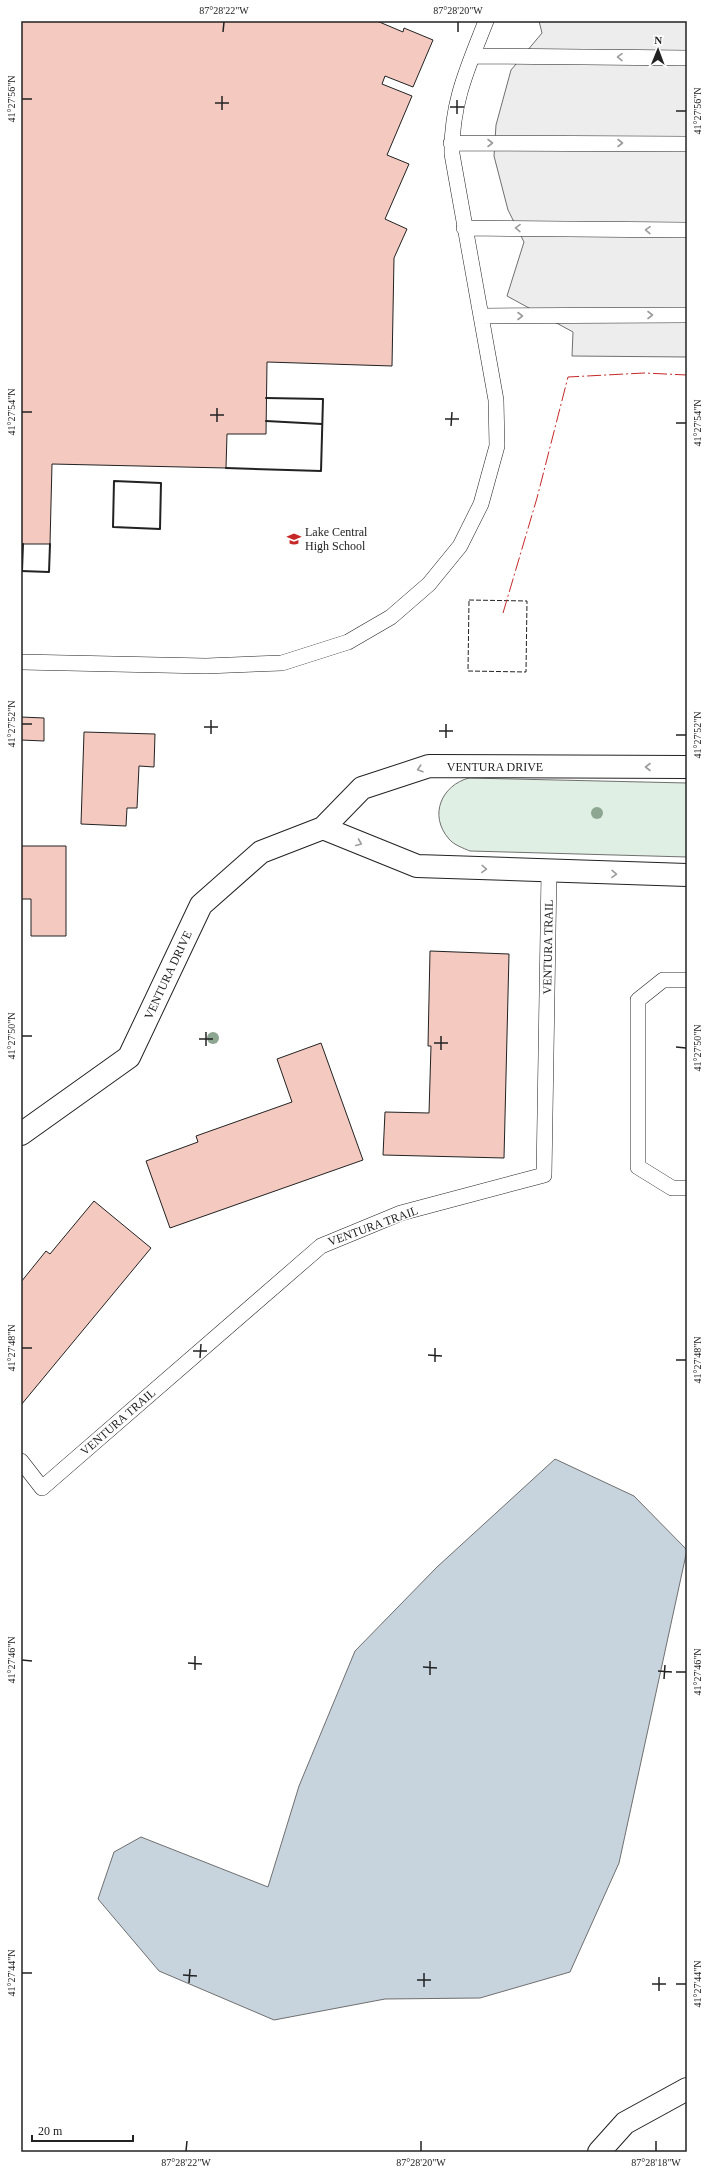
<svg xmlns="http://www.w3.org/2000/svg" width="708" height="2173" font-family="Georgia,serif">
	<rect width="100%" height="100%" fill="#fff"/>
	<!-- green -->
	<path fill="#e0efe3" stroke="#6f6f6f" d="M469 778 687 783V857L470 851C463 848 454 845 449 839 428 815 442 785 469 778Z"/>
	<!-- parking -->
	<path fill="#ededed" stroke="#6f6f6f" d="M539 21H687V357L572 356 573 332 507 296 524 242 508 210 494 156 496 125 511 70 542 33Z"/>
	<!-- water -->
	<path fill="#c7d3dd" stroke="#6f6f6f" d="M555 1459 634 1496 687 1550 619 1863 570 1972 480 1998 385 1999 274 2020 159 1971 98 1899 114 1852 141 1837 268 1887 299 1786 355 1651 437 1567Z"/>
	<!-- building -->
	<path fill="#f3c9c0" stroke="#222" d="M21 21H377L403 32 404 28 433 40 413 87 385 76 382 84 412 96 387 155 409 164 385 219 407 229 394 258 392 366 267 362 266 434H227L226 468 52 464 50 544H21Z
		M21 717 44 718V741L21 740Z
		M84 732 155 734 154 767 139 766 137 808H127L126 826 81 824Z
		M21 846H66V936H31V899H21Z
		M430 951 509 954 504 1158 383 1155 385 1112 429 1113 431 1046H428Z
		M321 1043 363 1160 170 1228 146 1161 198 1142 196 1136 292 1102 277 1059Z
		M94 1201 151 1248 21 1405V1282L46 1251 50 1254Z"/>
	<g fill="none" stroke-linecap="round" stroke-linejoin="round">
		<defs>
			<path id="lane" d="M473 56 687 58
				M451 143 687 144
				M464 228 687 230
				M481 316 687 315
				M21 662 206 666 282 663 348 642 391 617 429 584 460 546 481 504 497 446 496 400 452 154C451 103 468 67 486 21
				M687 980H663L638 1000V1167L672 1188H687
				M21 1461 42 1488 321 1246 401 1213 544 1175 549 872"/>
			<path id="street" d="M323 828 417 866 687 875
				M21 1134 129 1057 201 905 261 852 323 828 362 788 429 766 687 767
				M599 2152 625 2123 687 2089"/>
		</defs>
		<!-- lane casing -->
		<use href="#lane" stroke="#222" stroke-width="16"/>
		<!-- street casing -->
		<use href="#street" stroke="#222" stroke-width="24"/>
		<!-- lane -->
		<use href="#lane" stroke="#fff" stroke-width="15"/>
		<!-- street -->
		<use href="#street" stroke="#fff" stroke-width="22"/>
		<!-- fence -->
		<path stroke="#222" stroke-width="1" stroke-dasharray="5 2" stroke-linecap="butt" d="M469 600 527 601 526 672 468 671Z"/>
		<!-- wall -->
		<path stroke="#222" stroke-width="2" d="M266 421 322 424
			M226 468 321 471 323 399 266 398
			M114 481 161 483 160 529 113 527Z
			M21 571 49 572 50 544
			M22 571 23 544"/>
		<!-- power -->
		<path stroke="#c62828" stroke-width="1" stroke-dasharray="14 3 2 3" stroke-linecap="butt" d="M503 613 537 498 568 377 644 373 687 375"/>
	</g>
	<!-- trees -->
	<g fill="#8da692">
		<circle cx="597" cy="813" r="6"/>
		<circle cx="213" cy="1038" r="6"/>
	</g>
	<!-- one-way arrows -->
	<defs><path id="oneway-chevron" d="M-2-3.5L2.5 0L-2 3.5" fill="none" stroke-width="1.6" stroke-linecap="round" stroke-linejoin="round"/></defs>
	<g stroke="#9c9c9c">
		<use href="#oneway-chevron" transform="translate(620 57) rotate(-179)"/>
		<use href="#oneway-chevron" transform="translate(490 143)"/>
		<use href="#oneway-chevron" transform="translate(620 143)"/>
		<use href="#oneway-chevron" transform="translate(518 228) rotate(-179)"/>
		<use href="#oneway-chevron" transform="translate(648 230) rotate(-179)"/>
		<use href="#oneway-chevron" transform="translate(650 315)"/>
		<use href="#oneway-chevron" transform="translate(520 316)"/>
		<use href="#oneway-chevron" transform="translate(648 767) rotate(-180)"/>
		<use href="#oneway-chevron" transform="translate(420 769) rotate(162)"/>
		<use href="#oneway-chevron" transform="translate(359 843) rotate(22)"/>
		<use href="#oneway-chevron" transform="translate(484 869) rotate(2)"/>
		<use href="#oneway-chevron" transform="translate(614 874) rotate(1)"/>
	</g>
	<!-- ticks -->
	<path fill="none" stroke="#222" stroke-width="1.5" d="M223 32 224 22M458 32V22M22 99H32M215 103H229M450 107H464M222 110V96M676 111H686M457 114V100M22 412H32M210 415H224M445 419H459M217 422V408M676 423H686M451 426 452 412M22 724H32M204 727H218M439 731H453M211 734V720M676 735H686M446 738V724M22 1036H32M199 1039H213M434 1043H448M206 1046V1032M676 1047 686 1048M441 1050V1036M22 1348H32M193 1351H207M428 1355 442 1356M200 1358 201 1344M676 1360H686M435 1362V1348M22 1660 32 1661M188 1663 202 1664M423 1667 437 1668M195 1670V1656M658 1671 672 1672M676 1672H686M430 1675V1661M664 1679 665 1665M22 1973H32M183 1975 197 1976M417 1980H431M189 1983 190 1969M652 1984H666M676 1984H686M424 1987V1973M659 1991V1977M186 2151 187 2141M421 2151V2141M656 2151V2141"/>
	<!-- icons -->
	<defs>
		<symbol id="school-bare" viewBox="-9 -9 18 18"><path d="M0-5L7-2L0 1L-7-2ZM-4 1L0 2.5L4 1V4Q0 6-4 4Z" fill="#c62828" stroke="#fff" stroke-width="2.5" paint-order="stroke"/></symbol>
	</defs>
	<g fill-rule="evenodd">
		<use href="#school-bare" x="284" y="529" width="20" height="20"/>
	</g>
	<g text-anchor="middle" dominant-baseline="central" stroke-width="3" stroke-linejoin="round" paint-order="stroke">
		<!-- poi labels -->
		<g font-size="12" fill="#222" stroke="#fff" text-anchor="start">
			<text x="305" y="532">Lake Central<tspan x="305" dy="14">High School</tspan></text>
		</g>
		<!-- street labels -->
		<g font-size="12" fill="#222" stroke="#fff">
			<text x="495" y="767">VENTURA DRIVE</text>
			<text transform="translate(548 947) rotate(-89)">VENTURA TRAIL</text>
			<text transform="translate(168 975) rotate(-65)">VENTURA DRIVE</text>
			<text transform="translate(373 1226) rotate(-20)">VENTURA TRAIL</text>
			<text transform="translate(118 1422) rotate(-41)">VENTURA TRAIL</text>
		</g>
	</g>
	<!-- border -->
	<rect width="708" height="2173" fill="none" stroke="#ffffff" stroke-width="44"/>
	<!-- north arrow -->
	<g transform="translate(658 50) rotate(1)" stroke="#ffffff" stroke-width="3" paint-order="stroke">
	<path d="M0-3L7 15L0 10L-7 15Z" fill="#222222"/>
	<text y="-6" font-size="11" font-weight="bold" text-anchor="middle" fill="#222222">N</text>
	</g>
	<!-- scale -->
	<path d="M32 2135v6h101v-6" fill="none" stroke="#222222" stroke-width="2"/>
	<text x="38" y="2135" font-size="12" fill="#222222" stroke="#ffffff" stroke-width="3" paint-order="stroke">20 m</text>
	<rect x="22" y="22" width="664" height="2129" fill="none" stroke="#222" stroke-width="1.5"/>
	<g font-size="10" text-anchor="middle" fill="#222">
		<text x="224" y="14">87°28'22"W</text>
		<text x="458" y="14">87°28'20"W</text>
		<text transform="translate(11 99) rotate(-90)" y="4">41°27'56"N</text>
		<text transform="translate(697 111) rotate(-90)" y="4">41°27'56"N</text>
		<text transform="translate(11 412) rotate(-90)" y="4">41°27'54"N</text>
		<text transform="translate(697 423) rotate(-90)" y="4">41°27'54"N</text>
		<text transform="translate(11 724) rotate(-90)" y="4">41°27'52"N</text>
		<text transform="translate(697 735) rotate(-90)" y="4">41°27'52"N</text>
		<text transform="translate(11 1036) rotate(-90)" y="4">41°27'50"N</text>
		<text transform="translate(697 1048) rotate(-90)" y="4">41°27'50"N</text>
		<text transform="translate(11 1348) rotate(-90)" y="4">41°27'48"N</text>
		<text transform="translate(697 1360) rotate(-90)" y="4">41°27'48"N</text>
		<text transform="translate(11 1660) rotate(-90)" y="4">41°27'46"N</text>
		<text transform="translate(697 1672) rotate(-90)" y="4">41°27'46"N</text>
		<text transform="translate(11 1973) rotate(-90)" y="4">41°27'44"N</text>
		<text transform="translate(697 1984) rotate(-90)" y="4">41°27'44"N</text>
		<text x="186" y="2166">87°28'22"W</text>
		<text x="421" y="2166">87°28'20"W</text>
		<text x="656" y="2166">87°28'18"W</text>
	</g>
</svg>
